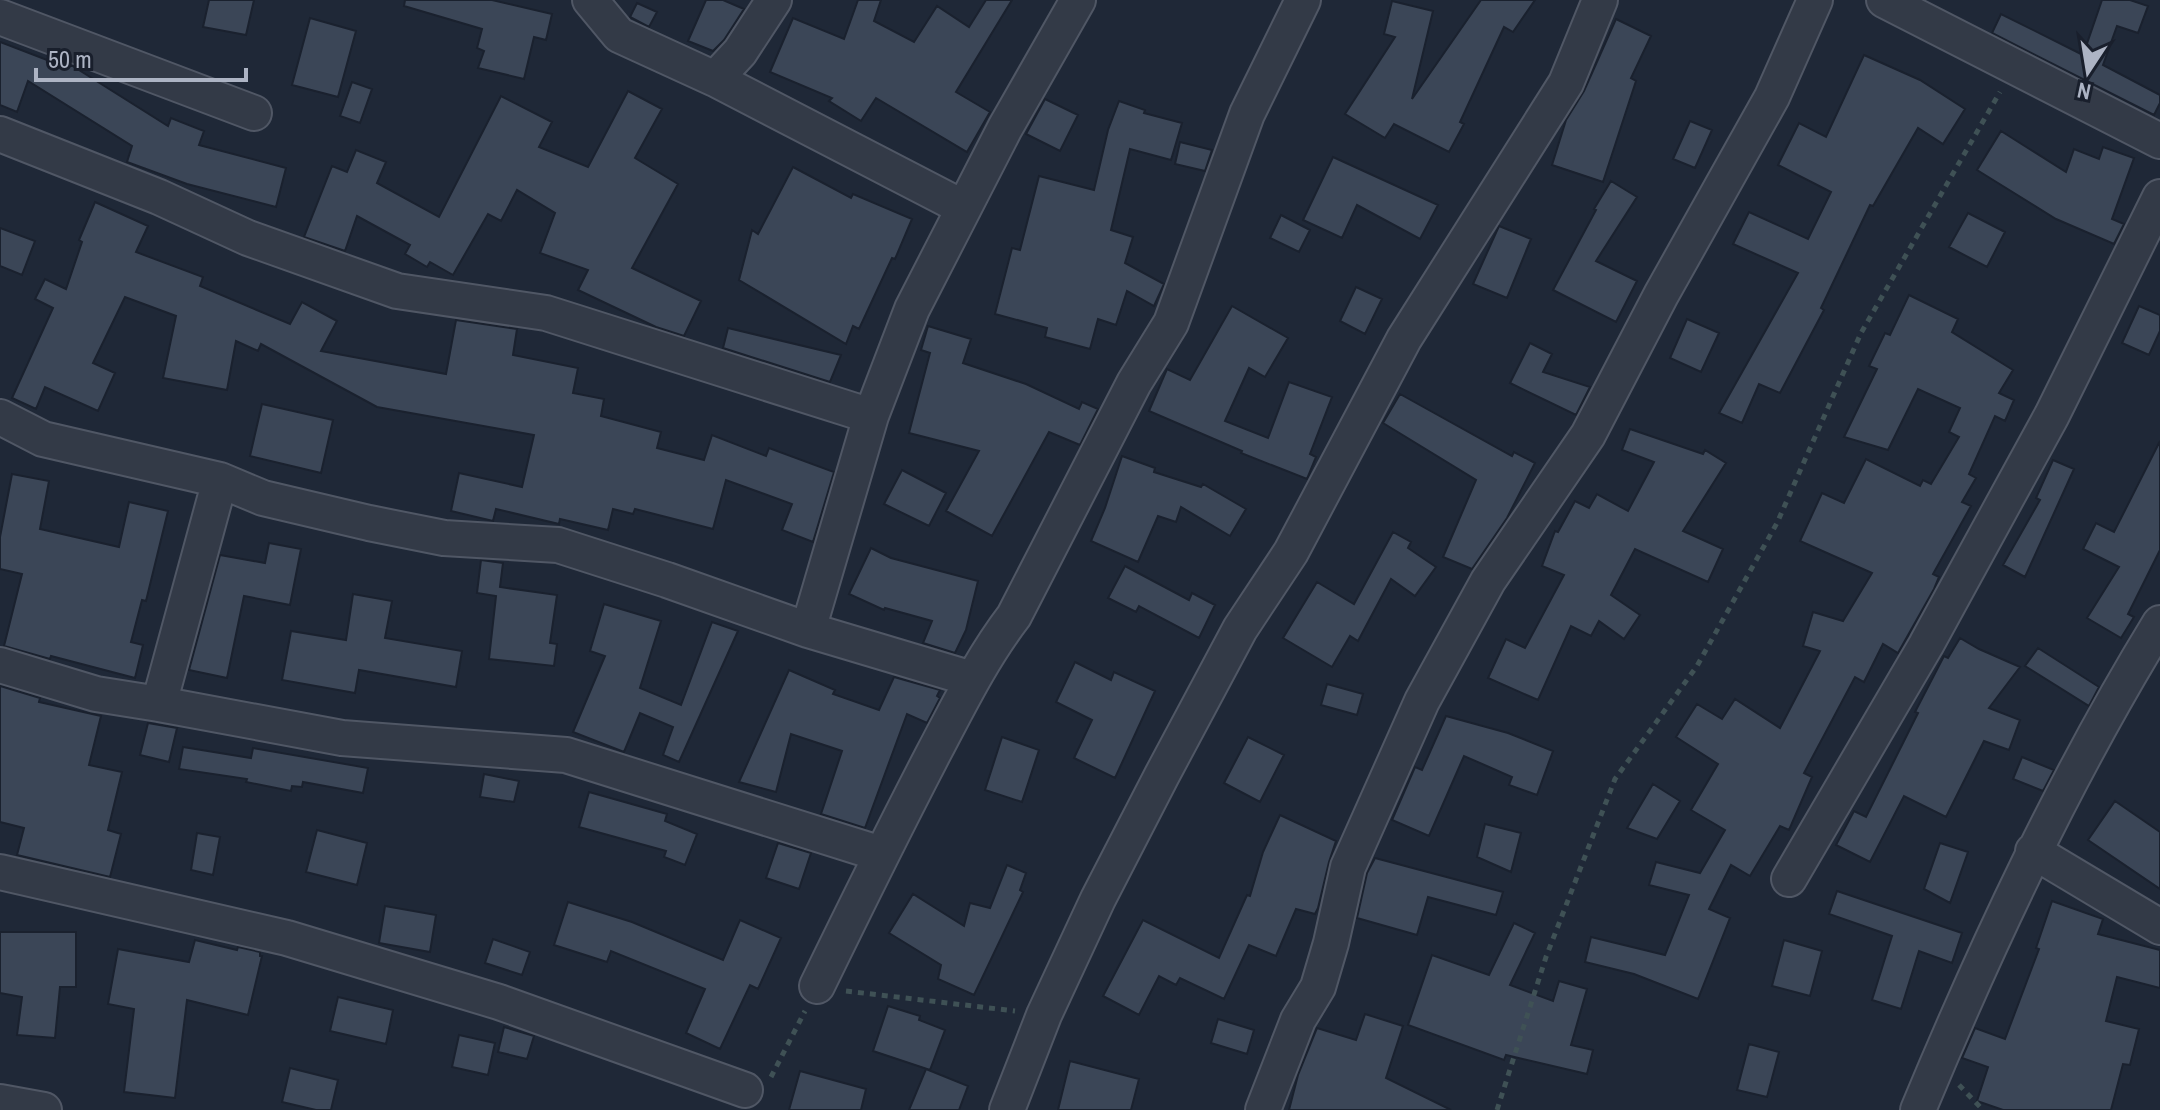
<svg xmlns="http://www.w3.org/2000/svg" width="2160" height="1110" font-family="'Archivo Narrow',sans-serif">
	<rect width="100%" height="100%" fill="#1f2837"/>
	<!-- building -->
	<path fill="#3b4657" stroke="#1a212e" stroke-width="2" d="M209 0H254L246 35 203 27Z
		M405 0H492L552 14 546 40 534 37 524 79 478 68 484 51 477 48 482 29 404 6Z
		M706 0H723L744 9 724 40 713 51 688 41Z
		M858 0H881L874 21 914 42 937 6 969 27 986 0H1012L956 92 990 112 967 152 876 98 861 121 829 101 832 98 770 72 793 18 844 39Z
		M1481 0H1535L1513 32 1504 27 1460 122 1464 124 1449 152 1394 124 1385 138 1345 114 1395 37 1384 34 1392 1 1433 11 1412 99Z
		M2102 0H2130L2148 6 2138 33 2117 26 2103 65 2160 95V103L2154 115 1992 33 2001 14 2083 55Z
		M637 3 657 12 649 27 630 17Z
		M310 18 356 31 338 97 292 85Z
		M1616 19 1651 36 1631 78 1636 81 1603 182 1552 165 1566 120 1584 91Z
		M0 42 68 68 71 65 168 126 171 118 204 131 199 145 286 168 276 207 187 184 127 162 132 146 28 81 17 112 0 105Z
		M1864 55 1920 80 1965 109 1943 144 1918 128 1873 206 1870 205 1821 308 1824 310 1780 393 1759 384 1742 423 1719 413 1798 273 1733 244 1749 212 1808 239 1831 192 1778 165 1799 123 1826 137Z
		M352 82 372 89 360 123 340 116Z
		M628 91 662 109 635 158 678 184 632 268 701 301 684 336 656 327 578 290 588 270 540 253 555 213 517 190 501 221 488 214 453 275 430 262 427 267 405 254 410 245 357 216 345 251 304 237 332 166 347 172 356 150 386 162 377 183 439 217 501 96 552 122 539 147 588 167Z
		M1045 99 1078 115 1060 151 1026 134Z
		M1119 101 1145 110 1144 113 1182 123 1171 160 1130 149 1111 230 1133 237 1125 263 1164 284 1154 306 1127 291 1116 325 1098 319 1090 349 1045 337 1047 328 995 314 1012 248 1020 250 1039 176 1094 190 1108 130Z
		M1690 121 1712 130 1695 168 1673 159Z
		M2001 131 2066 172 2074 149 2099 159 2103 147 2134 158 2112 219 2124 224 2114 244 2056 219 1977 170Z
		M1180 142 1212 150 1205 171 1175 164Z
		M1333 157 1438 205 1420 239 1357 205 1342 238 1303 220Z
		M793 167 851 198 853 194 912 219 895 259 892 258 859 329 853 326 846 344 739 280 752 230 758 234Z
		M1611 181 1637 197 1596 261 1637 281 1616 322 1553 290 1596 210 1594 209Z
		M95 202 148 226 136 252 203 277 200 286 290 324 302 302 337 321 321 351 446 374 456 320 517 329 513 355 578 368 573 393 604 399 601 416 661 432 657 448 704 460 712 435 766 456 769 448 834 472 813 542 782 530 792 504 726 480 713 529 635 509 633 514 613 509 608 530 560 519 559 524 496 509 493 521 451 511 459 473 522 487 534 435 377 407 261 344 258 351 236 341 227 390 163 378 176 316 125 297 93 363 115 373 98 411 45 387 36 409 12 398 53 308 35 299 45 279 66 289 82 242 79 240Z
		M1968 213 2005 232 1987 267 1949 247Z
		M1281 215 1310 230 1299 252 1270 238Z
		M1499 226 1531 239 1507 298 1473 284Z
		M0 228 35 241 22 275 0 266Z
		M1356 287 1382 299 1365 334 1340 321Z
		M1909 295 1958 319 1952 332 2013 370 1999 393 2014 400 2005 421 1995 416 1969 474 1976 478 1962 502 1971 506 1933 574 1939 577 1934 589 1898 653 1883 644 1864 682 1855 677 1804 773 1812 777 1789 830 1780 826 1750 876 1731 865 1709 909 1730 918 1698 999 1634 974 1585 962 1591 937 1665 955 1689 895 1649 885 1656 862 1700 873 1725 830 1691 810 1718 764 1676 737 1697 704 1722 719 1735 699 1780 728 1820 651 1803 646 1813 612 1843 621 1872 573 1800 541 1822 493 1844 503 1866 459 1920 486 1923 480 1931 484 1959 437 1949 432 1960 408 1918 389 1888 450 1844 437 1877 369 1869 366 1885 333 1890 335Z
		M1232 306 1288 338 1265 377 1249 368 1225 421 1268 438 1289 382 1332 397 1310 454 1316 457 1307 479 1241 453 1242 451 1149 411 1167 369 1190 380Z
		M2139 306 2160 315V331L2149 355 2122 343Z
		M1687 319 1719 333 1701 372 1670 358Z
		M928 326 971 339 963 363 1026 384 1079 409 1082 402 1098 409 1080 445 1049 432 992 536 946 511 979 451 909 433 930 353 921 350Z
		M728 328 841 355 830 382 723 348Z
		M1530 343 1552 354 1543 372 1590 387 1576 415 1510 383Z
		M1400 394 1512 456 1514 452 1535 463 1507 518 1472 569 1443 557 1476 480 1383 423Z
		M262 404 333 420 321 473 250 456Z
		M1630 429 1703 454 1705 450 1726 463 1683 531 1723 549 1708 582 1635 549 1611 595 1640 615 1624 639 1599 621 1591 636 1571 626 1538 700 1488 678 1506 639 1525 648 1564 575 1542 566 1555 531 1558 532 1575 501 1589 508 1597 494 1628 511 1654 462 1622 450Z
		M2160 441V550L2128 614 2134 617 2121 638 2087 618 2119 567 2083 549 2096 523 2114 532Z
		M1122 456 1155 468 1154 472 1201 487 1203 484 1246 509 1230 536 1181 507 1176 522 1158 516 1138 562 1091 541 1105 508Z
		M2053 460 2074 469 2025 577 2003 565 2040 500 2036 498Z
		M902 470 946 493 929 526 884 504Z
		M12 474 49 481 40 529 119 547 129 502 168 511 146 601 142 600 131 642 143 645 135 678 51 656 50 659 4 646 22 574 0 569V537Z
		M1393 532 1411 542 1408 548 1436 567 1415 596 1391 579 1358 641 1350 636 1332 667 1283 638 1317 582 1354 604Z
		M269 543 301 549 290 605 244 596 227 678 189 670 220 555 265 563Z
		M871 548 891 558 978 581 966 630 955 653 923 643 932 621 885 608 884 610 849 594Z
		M481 560 503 563 500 587 557 595 550 643 557 644 554 666 489 659 496 596 477 593Z
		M1125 566 1189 600 1192 593 1215 605 1199 638 1139 606 1136 612 1108 598Z
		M353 594 392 601 385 638 462 651 456 687 359 670 355 693 282 680 291 631 346 640Z
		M604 604 661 621 640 688 681 705 712 622 738 631 679 762 663 755 673 727 640 713 624 752 573 732 605 656 590 651Z
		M1960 638 1979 649 2020 667 1989 708 2020 720 2009 750 1984 741 1946 817 1904 796 1870 862 1836 845 1854 811 1866 817 1918 713 1915 712 1944 656 1948 658Z
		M2038 648 2099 687 2089 706 2025 666Z
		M1075 662 1111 680 1114 672 1155 691 1115 778 1074 758 1092 720 1056 702Z
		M789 670 835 690 833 694 879 710 894 677 940 690 937 696 940 698 927 723 907 714 865 828 821 814 842 751 791 734 776 792 739 782Z
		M1327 684 1363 694 1357 715 1321 705Z
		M0 686 40 698 39 702 101 716 89 765 122 772 108 830 121 834 110 877 17 855 24 828 0 822Z
		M1446 716 1508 733 1553 751 1537 795 1509 785 1512 777 1464 756 1429 836 1392 820 1415 767 1422 770Z
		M148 723 177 728 169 762 140 755Z
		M1002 737 1039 750 1022 802 985 790Z
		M1248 737 1284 755 1260 802 1224 783Z
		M183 747 251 758 253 748 368 768 363 793 303 782 302 787 292 786 291 791 246 782 247 779 179 769Z
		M2022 757 2054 770 2043 791 2013 779Z
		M484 774 519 781 514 802 480 797Z
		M1653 784 1680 801 1657 839 1627 828Z
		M589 792 667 814 665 821 697 834 685 865 664 857 666 851 579 827Z
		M2115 801 2160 832V889L2088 840Z
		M1280 815 1336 841 1329 862 1318 908 1315 914 1296 909 1276 956 1249 945 1224 999 1180 978 1176 985 1159 976 1139 1015 1103 996 1143 920 1219 958 1247 895 1250 896 1263 852Z
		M1485 824 1521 833 1511 872 1477 857Z
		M317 830 367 843 357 885 306 872Z
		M197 833 220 837 213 875 191 870Z
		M778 843 811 853 799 889 766 878Z
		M1940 843 1968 852 1950 903 1924 889Z
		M1375 858 1503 892 1496 915 1428 897 1417 935 1357 918 1367 873Z
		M1007 865 1026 873 1020 890 1023 892 974 995 938 979 941 965 889 933 913 894 964 926 970 903 990 908Z
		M1837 891 1962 933 1952 963 1919 951 1901 1009 1872 1000 1892 936 1829 914Z
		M2052 901 2103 919 2098 934 2160 950V988L2117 977 2106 1021 2139 1029 2130 1065 2123 1064 2111 1110H2003L1977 1101 1988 1067 1962 1058 1975 1028 2005 1039 2039 949 2036 948Z
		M568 902 632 922 723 960 740 920 781 938 758 989 750 985 720 1049 686 1033 705 989 611 951 607 962 554 945Z
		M385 906 436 915 430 952 379 943Z
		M1514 923 1535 933 1510 985 1553 1001 1559 981 1587 989 1571 1045 1593 1050 1587 1074 1506 1055 1504 1060 1408 1025 1432 955 1489 975Z
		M0 932H76V987H60L55 1038 17 1035 22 997 0 993Z
		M493 939 530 952 522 975 485 963Z
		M195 940 237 950 238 947 260 952V956H262L248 1015 187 1000 175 1098 124 1092 134 1009 108 1004 118 949 189 962Z
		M1784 940 1822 951 1810 996 1772 986Z
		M338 997 393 1010 386 1044 330 1031Z
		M888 1006 920 1016 919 1020 945 1030 930 1070 873 1051Z
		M1365 1014 1403 1026 1386 1078 1451 1110H1289L1298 1075 1317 1028 1356 1040Z
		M1218 1019 1254 1030 1247 1054 1211 1043Z
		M504 1027 534 1036 527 1059 498 1052Z
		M459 1035 495 1043 488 1075 452 1067Z
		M1749 1044 1779 1052 1767 1097 1737 1090Z
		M1070 1061 1139 1079 1131 1110H1058Z
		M290 1068 338 1080 331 1110H316L282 1102Z
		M926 1069 968 1086 959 1110H909Z
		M800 1071 866 1089 861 1110H789Z"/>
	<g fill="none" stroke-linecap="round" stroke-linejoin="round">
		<defs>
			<path id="minor" d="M590 0 619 35 715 79 964 208
				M1884 0 2160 141
				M0 17 254 113
				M715 79 740 52 774 0
				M0 134 159 197 248 238 397 291 546 313 871 416 808 630
				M871 416 912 309 1005 128 1078 0
				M0 417 43 439 220 480 263 498 369 523 444 538 558 545 667 580 808 630 972 679
				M220 480 159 704 342 738 566 755 881 854
				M0 665 96 694 159 704
				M2033 851 2160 927
				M0 872 287 938 499 1002 745 1090
				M1789 879 1926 645 2052 415 2160 197
				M817 986C855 908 893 831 933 754 958 707 981 659 1014 616L1134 383 1171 323 1247 114 1303 0
				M0 1102 44 1110
				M1007 1110 1044 1015 1098 899 1162 775 1240 629 1291 552 1404 339 1566 83 1600 0
				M1263 1110 1298 1020 1318 987 1331 943 1348 867 1422 701 1488 581 1588 435 1661 295 1772 97 1815 0
				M1918 1110C1988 942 2065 778 2160 623"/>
		</defs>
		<!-- minor casing -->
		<use href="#minor" stroke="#505765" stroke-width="38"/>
		<!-- path -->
		<path stroke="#3f5155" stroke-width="5" stroke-dasharray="6 6" stroke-linecap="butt" d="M846 991 1015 1011
			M771 1077 805 1011
			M1959 1085 1983 1110
			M1497 1110 1546 957 1615 779 1697 666 1777 523 1861 333 2000 92"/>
		<!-- minor -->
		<use href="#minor" stroke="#333a47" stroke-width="34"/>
	</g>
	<!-- north arrow -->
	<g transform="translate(2088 72) rotate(192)" stroke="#191f2c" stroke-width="6" paint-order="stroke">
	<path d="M0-6L14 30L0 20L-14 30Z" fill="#adb4c4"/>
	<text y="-12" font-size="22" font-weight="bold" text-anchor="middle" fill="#adb4c4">N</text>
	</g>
	<!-- scale -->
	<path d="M36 68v12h210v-12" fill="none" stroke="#adb4c4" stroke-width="4"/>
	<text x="48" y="68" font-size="24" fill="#adb4c4" stroke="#191f2c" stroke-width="6" paint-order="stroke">50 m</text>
</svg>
